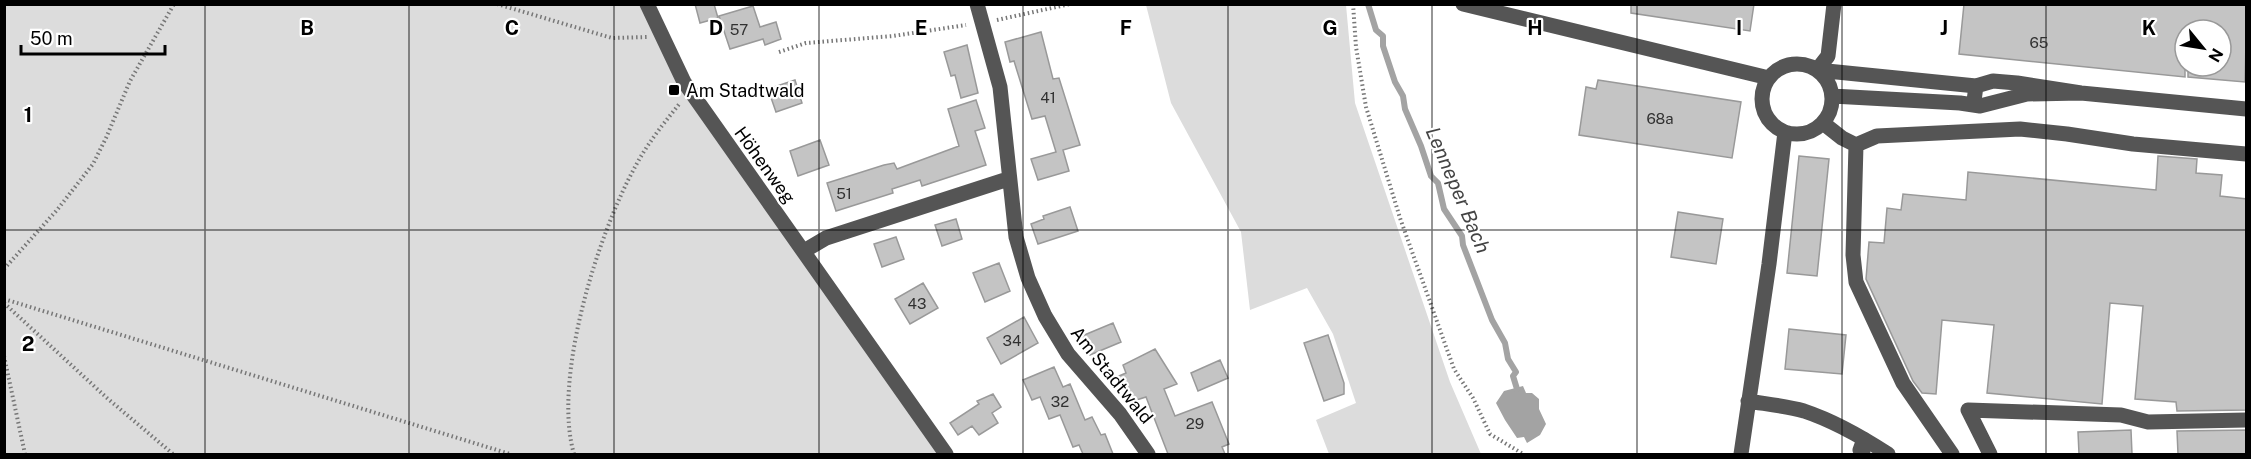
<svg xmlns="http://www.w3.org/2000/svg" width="2251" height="459" font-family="'Public Sans',sans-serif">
	<rect width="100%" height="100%" fill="#fff"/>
	<!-- green -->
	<path fill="#dcdcdc" d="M4 5H647L659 33 946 454H5Z
		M1146 5H1346L1355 103 1450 382 1481 454H1329L1316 420 1356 403 1333 334 1307 288 1250 310 1241 232 1171 103Z"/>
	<!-- water -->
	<path fill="#a3a3a3" d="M1523 386 1526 393H1532L1539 399V409L1546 424 1540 435 1527 443 1524 437 1517 438 1505 420 1496 403 1504 391Z"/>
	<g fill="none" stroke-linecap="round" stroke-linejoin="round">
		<!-- stream -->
		<path stroke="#a3a3a3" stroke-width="6" d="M1368 4 1376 30 1383 36V46L1395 82 1403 96 1405 109 1421 146 1431 176 1438 183 1444 209 1462 236 1463 245 1492 320 1505 343 1508 359 1516 372 1513 376 1517 389"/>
	</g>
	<!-- building -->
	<path fill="#c4c4c4" stroke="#999" stroke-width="1.5" d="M695 4H714L718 18 700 23Z
		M1631 4H1754L1750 31 1631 13Z
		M1964 4H2247L2245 82 2188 77V66H2221V30H2185V77L1959 54Z
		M753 6 760 27 776 22 781 39 765 45 763 39 730 49 719 16Z
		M1041 32 1053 79 1059 78 1080 145 1063 150 1069 171 1038 180 1031 159 1056 152 1045 116 1032 119 1014 61 1010 62 1005 42Z
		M967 45 978 93 961 98 955 75 951 76 944 52Z
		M795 80 802 103 776 112 768 89Z
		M1598 80 1741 102 1732 158 1579 135 1586 87 1596 89Z
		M976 100 985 128 975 131 986 165 922 186 920 180 892 189 893 193 836 211 827 183 884 165 894 163 897 169 959 146 948 109Z
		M820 140 829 165 798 176 790 151Z
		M1799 156 1829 159 1817 276 1787 273Z
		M2158 156 2197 159 2196 173 2222 175 2220 196 2247 199V410L2177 411 2176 402 2135 399 2143 306 2110 303 2102 404 1987 393 1994 325 1942 320 1936 394 1922 393 1913 381 1866 279 1869 242 1884 243 1887 208 1901 210 1903 194 1966 200 1968 172 2156 190Z
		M1070 207 1078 231 1038 244 1031 224 1044 219 1043 216Z
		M1678 212 1723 219 1716 264 1671 257Z
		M956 219 962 239 942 246 935 225Z
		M896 237 904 259 882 267 874 244Z
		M999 263 1010 291 985 302 973 273Z
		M923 283 938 308 910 324 895 299Z
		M1024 317 1038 343 1001 364 987 338Z
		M1113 323 1121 342 1090 355 1082 336Z
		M1789 329 1846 335 1842 374 1785 369Z
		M1328 335 1344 383V394L1324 401 1304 343Z
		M1155 349 1177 384 1164 389 1175 416 1212 402 1229 444 1222 447 1225 454H1168L1146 397 1130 402 1119 376 1126 373 1123 365Z
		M1220 360 1228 378 1198 391 1191 373Z
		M1054 367 1063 387 1070 384 1085 420 1092 417 1101 435 1105 434 1113 454H1083L1079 445 1073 447 1060 415 1049 419 1040 397 1032 400 1023 380Z
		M993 394 1001 407 992 413 998 423 979 435 972 426 958 435 950 423 979 404 977 401Z
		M2131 430 2132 454H2079L2078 432Z
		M2247 430V454H2178L2177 431Z"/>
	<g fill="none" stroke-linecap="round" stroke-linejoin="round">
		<!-- path -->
		<path stroke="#777" stroke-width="4" stroke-dasharray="1.5 3" stroke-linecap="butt" d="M497 4 612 38 647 37
			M1353 4 1356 47 1366 107 1400 218 1454 369 1473 398 1490 434 1523 454
			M997 20 1070 4
			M779 52 806 43 893 36 966 25
			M4 269 57 210 93 164 106 138 130 81 174 4
			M4 299 510 454
			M4 303 107 398 173 454
			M4 356 25 454
			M574 454C552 379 598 234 635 167 647 144 664 123 680 103"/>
		<!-- minor -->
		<path stroke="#555" stroke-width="15" d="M647 4 684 82 946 454
			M977 4 1000 87 1016 237 1028 278 1045 316 1068 354 1120 414 1148 454
			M1463 4 1769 78
			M1762 99a35 35 0 1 1 70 0a35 35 0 1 1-70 0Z
			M1817 70 1976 86
			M1817 70 1828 56 1834 4
			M2081 93 2027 94 1980 106 1974 101 1976 86 1993 81 2017 83 2081 93 2246 109
			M1832 96 1960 103 1980 106
			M1823 123 1842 138 1856 145 1877 136 2020 129 2067 134 2133 144 2246 154
			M1856 145 1853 255 1856 282 1903 383 1952 454
			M804 251 826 238 1008 179
			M1748 401C1766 404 1786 406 1804 411 1834 421 1862 437 1888 454
			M1741 454 1769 264 1785 132
			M1863 454 1860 450 1864 439
			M1990 454 1968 410 2121 415 2148 422 2246 420"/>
	</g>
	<!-- grid -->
	<path fill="none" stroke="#000" stroke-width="1.5" stroke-opacity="0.55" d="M205 4V454M409 4V454M614 4V454M819 4V454M1023 4V454M1228 4V454M1432 4V454M1637 4V454M1842 4V454M2046 4V454M4 230H2246"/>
	<!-- markers -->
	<rect fill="#000" stroke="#fff" stroke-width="2" x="668" y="84" width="12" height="12" rx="3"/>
	<g text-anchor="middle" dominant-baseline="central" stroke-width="4.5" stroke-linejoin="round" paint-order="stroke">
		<!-- number labels -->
		<g font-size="15" fill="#313131">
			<text x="739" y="29">57</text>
			<text x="2039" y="42">65</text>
			<text x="1048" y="97">41</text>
			<text x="1660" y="118">68a</text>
			<text x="844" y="193">51</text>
			<text x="917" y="303">43</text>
			<text x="1012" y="340">34</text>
			<text x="1060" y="401">32</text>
			<text x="1195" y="423">29</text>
		</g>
		<!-- poi labels -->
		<g font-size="18" fill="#000" stroke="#fff" text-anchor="start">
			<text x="686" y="90">Am Stadtwald</text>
		</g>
		<!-- street labels -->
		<g font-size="18" fill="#000" stroke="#fff">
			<text transform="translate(765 165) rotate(54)">Höhenweg</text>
			<text transform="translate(1112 375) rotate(51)">Am Stadtwald</text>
		</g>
		<!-- water labels -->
		<g font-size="20" font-style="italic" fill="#444" stroke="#fff">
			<text transform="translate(1458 190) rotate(67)">Lenneper Bach</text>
		</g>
	</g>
	<g font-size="20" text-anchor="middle" font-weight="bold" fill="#000" stroke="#fff" stroke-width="4.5" stroke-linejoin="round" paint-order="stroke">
		<text x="307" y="35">B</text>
		<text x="512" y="35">C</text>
		<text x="716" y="35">D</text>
		<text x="921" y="35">E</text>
		<text x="1126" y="35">F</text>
		<text x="1330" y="35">G</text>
		<text x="1535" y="35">H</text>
		<text x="1739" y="35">I</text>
		<text x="1944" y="35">J</text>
		<text x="2149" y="35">K</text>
		<text x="28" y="122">1</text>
		<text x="28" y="351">2</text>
	</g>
	<!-- border -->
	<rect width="2251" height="459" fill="none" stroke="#000000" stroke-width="12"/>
	<!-- north arrow -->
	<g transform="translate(2203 48) rotate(120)"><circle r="28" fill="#ffffff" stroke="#999999" stroke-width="1.5"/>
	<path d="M0-4.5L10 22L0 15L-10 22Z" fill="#000000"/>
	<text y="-9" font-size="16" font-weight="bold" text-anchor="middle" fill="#000000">N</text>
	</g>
	<!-- scale -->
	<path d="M21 45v9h144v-9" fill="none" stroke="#000000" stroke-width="3"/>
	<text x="30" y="45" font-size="18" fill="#000000" stroke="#ffffff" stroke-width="4.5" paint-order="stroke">50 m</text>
</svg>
